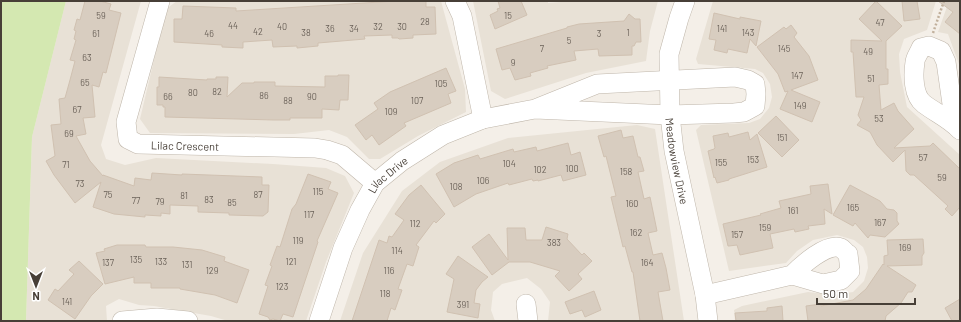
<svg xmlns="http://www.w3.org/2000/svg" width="961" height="322" font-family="Barlow,sans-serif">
	<rect width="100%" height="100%" fill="#f4efe8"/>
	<!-- residential -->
	<path fill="#e8e1d6" d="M66 1H141L101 145 106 159 125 165 156 158 273 164 326 168 345 176 354 193 326 262 306 321H228L211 316 154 306 139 305 119 299 106 306 107 321H26L32 137Z
		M177 1H441L465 89 466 112 418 136 380 159H369L347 137 329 130 294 134 150 133 140 119 166 9Z
		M473 1H548V3L574 1H658L650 31 646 61 586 73 505 99 491 91Z
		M713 1H936L927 30 904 39 899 54 900 72 907 107 960 155V321H735L734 310 742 306 808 292 833 295 853 292 864 281 868 268 867 257 863 247 854 240 837 235 813 240 797 251 786 263 729 271 696 130 701 125 749 123 760 119 769 108 772 97 770 84 763 73 755 69 698 64 696 59Z
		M949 1H960V67L948 34 938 32Z
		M637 125 655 129 684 321H548L550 302 541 289 527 278 502 284 493 292 491 310 495 321H340L363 253 402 191 440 162 508 138Z"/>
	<!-- green -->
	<path fill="#d4e8b1" d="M1 1H66L32 137 26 321H1Z"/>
	<!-- building -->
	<path fill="#d8cdc0" stroke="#d0c1b1" d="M85 1H100L111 4 109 10 121 13 106 73 103 72 99 87 92 85 95 117 83 118 86 134 76 136 90 161 103 176V175L134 186 135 178 151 180 152 173 182 175V174L209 175 262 177V185H269L268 212 263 216 229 215V213L198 212V206L170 205V214L161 213V216L145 215V217L114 214 93 207 101 182 75 203 54 175 46 161 55 156 51 125 61 124 59 99 65 98 70 80 75 61 70 60 76 40 74 39 76 31 74 30 77 19 80 20Z
		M396 1H426V7H435L436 34 413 35V38L399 39 398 38H392V35L364 36 365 39 318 43V46L297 48V46L273 47 272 40 243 42V48L222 47V45L174 42V19H182L183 6 236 8V11Z
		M498 1H521L527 15 495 29 490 15 498 11 497 9 500 8Z
		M876 1 902 26 886 41V69H888V84L879 85 881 110 894 103 898 111 914 129 894 148 930 146 933 143 960 169V207L952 216 945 209 948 206 914 175H910L906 171 905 150 893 162 877 145 870 132 857 125 861 120 858 115 864 97H856L853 52H851V40L882 41 859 19Z
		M902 1H917L920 19 904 21Z
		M938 1H960V34L945 22 953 12Z
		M714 13 740 19V17L761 21 756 46 750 39 747 53 728 49 727 53 714 50 716 40 709 39Z
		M629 14 635 19H640L641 42H636L634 46H632V55L599 56 598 49 574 51 576 60 547 66 548 68 530 73 531 76 515 80 510 68 502 70 496 49 567 28V27L579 24 624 21Z
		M791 25 797 33 794 37 809 56 818 80 791 90 820 102 812 122 780 109 788 91 785 92 778 74 757 47 784 27 786 29Z
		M446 68 456 91 448 94 451 103 404 123 406 126 379 145 372 135 366 140 355 125 378 109 374 103 390 92Z
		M338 75H349L348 100H340L339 110 322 109V118H290V120H274L165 117V107H163V105H157V87H159V77L207 80V79H216V77H228L227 97 242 83H254V82H275V86L325 87V76H338Z
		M776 116 799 140 782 157 758 133Z
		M621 130 623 138 633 136 638 157H640L644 171 638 172 644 199 650 197 657 231 648 233 653 255 662 253 666 268 670 290 658 292 663 321H640L633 272H632L625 246 623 247 611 197 616 196 606 156 604 157 598 136Z
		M748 132 750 140 757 134 767 167 729 179V180L717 183 715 177 714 178 708 151 714 149 715 148 713 136 728 133 729 137Z
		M568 143 571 155 580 152 586 175 563 181 561 175 538 181V180L533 181 532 179 509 185 508 183 476 194 454 207 436 174 454 163 478 155 480 159 513 149 514 152 536 147 537 151Z
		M308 174 331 182 328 189 338 193 317 241 318 242 293 317 283 314 280 321 273 319 270 320 268 317 259 314 267 289 268 286 265 285 272 266 270 265 277 246 280 247 292 209 296 204Z
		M828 184 832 214 824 209 825 224 808 226 809 229 795 232 794 229 770 234 773 248 740 255 737 245 729 246H728L723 224 761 215 760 214 781 208 779 201 811 194 810 186Z
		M421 185 445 214 436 223 434 221 416 245 419 247 413 266 407 264 398 289 402 290 395 310 391 308 387 321H352L379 240 387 243 389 236 392 237 404 220 395 214 409 195Z
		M850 185 880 201 887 209 894 210 897 213V221L899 224 885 237 870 235 868 238 855 223 853 226 833 215Z
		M546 227 568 234 567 239 582 255 584 253 592 261 578 274 582 279 569 291 555 276 560 271 530 262H509L492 275 472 247 489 234 508 260 507 228H525L526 240H542Z
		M923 239 924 253 922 256V265L887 266 916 285 912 292H908L901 303 886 316 885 321H808L806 306 821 304V306L853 300 866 289 883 264 884 265V256L888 255 887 240Z
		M117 245H145L146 247H173L202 250 225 257 224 261 249 270 237 303 215 295 180 289V288H151V283H134V277L105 284 96 253 105 251 104 249Z
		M458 256 488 277 482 282 476 290 474 303 480 304 478 318 447 312 454 279 446 274Z
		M79 261 103 284 91 296 75 319 48 300 55 289 58 291 74 274 69 270Z
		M594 291 601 310 585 317 582 310 570 314 565 302Z
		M960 299V321H952L945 308Z
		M782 306 783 321H736L735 313 767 311V308Z"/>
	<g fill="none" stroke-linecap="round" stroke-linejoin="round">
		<defs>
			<g id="minor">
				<path id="s1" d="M160 1 126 122 128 139 138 144 315 148 327 150 342 155 375 183"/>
				<path d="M455 1 462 16 483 119"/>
				<path id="s2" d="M685 1 679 18 669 54 670 115 674 151 705 295 708 321"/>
				<path d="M955 125 946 62 941 51 929 46 921 48C919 53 915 58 915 62 913 75 913 96 924 104 936 113 950 119 960 130"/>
				<path d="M705 295 792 275 823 284 841 280 850 271 848 254C846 253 843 249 841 248 827 242 801 266 792 275"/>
				<path d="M526 304 528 321"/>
				<path d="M122 321 157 318 188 321"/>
				<path id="s3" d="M319 321 343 248 360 210 375 183 402 161 443 135 483 119 535 109 597 84 735 77 748 80 755 84 756 94 755 106 744 112 734 113 670 115 535 109"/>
			</g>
		</defs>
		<!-- minor casing -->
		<use href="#minor" stroke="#bfb6aa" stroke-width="20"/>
		<!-- path -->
		<path stroke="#c1b09c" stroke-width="2.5" stroke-dasharray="2 2" stroke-linecap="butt" d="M933 33 944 1"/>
		<!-- minor -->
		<use href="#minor" stroke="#fff" stroke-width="19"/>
	</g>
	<g text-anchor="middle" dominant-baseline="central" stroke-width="3" stroke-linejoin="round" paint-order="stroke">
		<!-- number labels -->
		<g font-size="9" fill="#6b6259">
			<text x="101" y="15">59</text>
			<text x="508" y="15">15</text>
			<text x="425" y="21">28</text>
			<text x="880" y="22">47</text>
			<text x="233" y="25">44</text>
			<text x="282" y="26">40</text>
			<text x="378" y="26">32</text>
			<text x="402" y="26">30</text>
			<text x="330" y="28">36</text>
			<text x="354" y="28">34</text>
			<text x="722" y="28">141</text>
			<text x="258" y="31">42</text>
			<text x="306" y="32">38</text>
			<text x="628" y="32">1</text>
			<text x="748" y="32">143</text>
			<text x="96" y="33">61</text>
			<text x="209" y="33">46</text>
			<text x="599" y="33">3</text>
			<text x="569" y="40">5</text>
			<text x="542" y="48">7</text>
			<text x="784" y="48">145</text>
			<text x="868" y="51">49</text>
			<text x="87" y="57">63</text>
			<text x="513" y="62">9</text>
			<text x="797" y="75">147</text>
			<text x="871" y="78">51</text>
			<text x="85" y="82">65</text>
			<text x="441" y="83">105</text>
			<text x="217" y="91">82</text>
			<text x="193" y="92">80</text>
			<text x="264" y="95">86</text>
			<text x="168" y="96">66</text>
			<text x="312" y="96">90</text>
			<text x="288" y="100">88</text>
			<text x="417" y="100">107</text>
			<text x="800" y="105">149</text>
			<text x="77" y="109">67</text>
			<text x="391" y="111">109</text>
			<text x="879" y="118">53</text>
			<text x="69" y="133">69</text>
			<text x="782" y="137">151</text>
			<text x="923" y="157">57</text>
			<text x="753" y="159">153</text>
			<text x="721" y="162">155</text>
			<text x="509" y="163">104</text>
			<text x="66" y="164">71</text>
			<text x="572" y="168">100</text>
			<text x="540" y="169">102</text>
			<text x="626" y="171">158</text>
			<text x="942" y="177">59</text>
			<text x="483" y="180">106</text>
			<text x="80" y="183">73</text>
			<text x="456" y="186">108</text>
			<text x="318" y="191">115</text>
			<text x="108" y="194">75</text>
			<text x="258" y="194">87</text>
			<text x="184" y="195">81</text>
			<text x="209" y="199">83</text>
			<text x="136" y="200">77</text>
			<text x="160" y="201">79</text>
			<text x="232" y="202">85</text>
			<text x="632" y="203">160</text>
			<text x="853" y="207">165</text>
			<text x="793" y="210">161</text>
			<text x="309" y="214">117</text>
			<text x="880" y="222">167</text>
			<text x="415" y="223">112</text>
			<text x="765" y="227">159</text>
			<text x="636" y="232">162</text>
			<text x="737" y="234">157</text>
			<text x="298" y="240">119</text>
			<text x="554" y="242">383</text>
			<text x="905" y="247">169</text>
			<text x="397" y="250">114</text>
			<text x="136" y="259">135</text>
			<text x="161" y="261">133</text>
			<text x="291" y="261">121</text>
			<text x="108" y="262">137</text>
			<text x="647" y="262">164</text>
			<text x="187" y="264">131</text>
			<text x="212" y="270">129</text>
			<text x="389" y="270">116</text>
			<text x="282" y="286">123</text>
			<text x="385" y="293">118</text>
			<text x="67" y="301">141</text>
			<text x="463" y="304">391</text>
		</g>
		<!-- street labels -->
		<g font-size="11" fill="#473f37" stroke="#fff">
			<text stroke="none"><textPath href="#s1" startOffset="201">Lilac Crescent</textPath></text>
			<text stroke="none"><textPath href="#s2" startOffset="163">Meadowview Drive</textPath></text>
			<text stroke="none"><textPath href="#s3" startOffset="164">Lilac Drive</textPath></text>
		</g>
	</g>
	<!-- border -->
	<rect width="961" height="322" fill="none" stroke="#473f37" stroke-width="4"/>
	<!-- north arrow -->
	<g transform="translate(36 286) rotate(180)" stroke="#ffffff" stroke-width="3" paint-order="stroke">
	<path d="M0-3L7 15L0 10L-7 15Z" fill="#473f37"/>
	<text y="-6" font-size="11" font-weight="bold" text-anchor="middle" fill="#473f37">N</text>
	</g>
	<!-- scale -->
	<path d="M817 298v6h98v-6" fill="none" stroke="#473f37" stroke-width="2"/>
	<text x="823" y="298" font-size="12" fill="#473f37" stroke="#ffffff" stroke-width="3" paint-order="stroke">50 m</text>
</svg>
